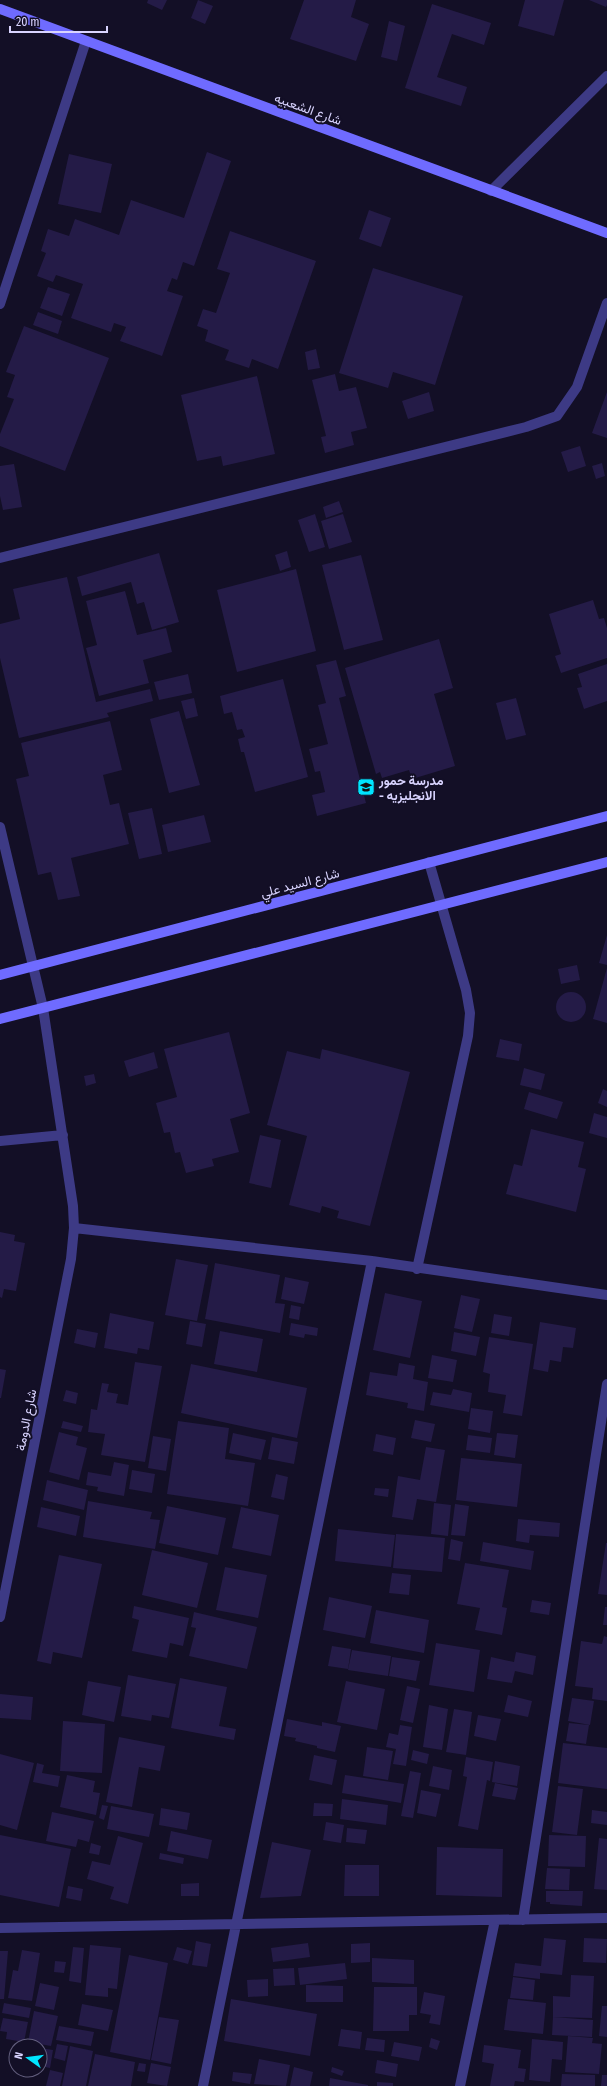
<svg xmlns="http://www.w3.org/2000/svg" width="607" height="2086" font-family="'Fira Sans Condensed',Vazirmatn,sans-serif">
	<rect width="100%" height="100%" fill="#130f26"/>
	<!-- building -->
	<path fill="#241b47" d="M148 0H167L162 10 147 3Z
		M198 0 213 6 205 24 191 18Z
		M304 0H356L351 17 369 24 356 61 290 39Z
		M525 0H564L554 36 518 26Z
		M589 0H607V5L606 7Z
		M432 4 491 23 484 45 452 34 437 77 467 87 461 106 405 88Z
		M389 21 405 26 397 61 381 57Z
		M207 152 231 161 194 266 183 262 177 280 172 278 167 291 183 296 162 356 120 341 126 327 114 323 111 332 71 318 83 284 56 275 53 282 37 276 46 253 41 251 48 229 69 236 75 219 119 235 131 200 184 218Z
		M69 154 112 164 101 213 58 204Z
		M369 210 391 218 381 247 359 239Z
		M230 231 316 261 278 369 252 359 249 368 225 360 229 350 205 341 208 330 197 326 203 309 216 313 230 273 217 269Z
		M373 268 463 296 435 385 393 372 388 388 339 373Z
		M48 287 70 294 62 316 40 308Z
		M38 312 62 321 58 334 33 325Z
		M24 326 109 358 65 471 0 446V434L14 399 7 397 15 375 6 372Z
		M316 349 320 368 308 370 305 352Z
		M335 374 339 391 356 387 367 428 351 432 354 445 325 453 321 437 326 436 312 380Z
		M257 376 275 454 223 466 221 456 197 461 181 395Z
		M429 392 434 411 408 419 402 401Z
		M607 392V438L592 433Z
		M580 446 586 466 568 472 561 452Z
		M602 463 605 476 596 479 592 466Z
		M14 464 22 507 3 510 0 496V466Z
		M339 501 343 512 326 518 323 507Z
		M315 514 325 547 309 552 298 520Z
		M343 514 352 542 329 549 321 521Z
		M287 551 291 567 280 571 275 555Z
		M159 553 179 622 152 630 144 602 137 604 131 582 82 596 77 577Z
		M361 555 383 640 344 650 322 565Z
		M296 569 316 651 237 672 217 590Z
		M67 577 96 702 150 689 153 701 107 713 109 717 19 738 0 658V624L20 619 13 589Z
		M125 591 137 635 166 628 172 652 143 660 149 683 99 696 86 648 97 645 86 601Z
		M593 600 599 619 604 618 607 628V658L561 673 555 656 561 654 549 614Z
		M439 639 453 688 434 694 455 766 412 779 409 770 382 778 380 772 376 774 345 668Z
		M336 660 346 696 339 698 366 803 317 816 312 795 325 792 320 771 315 772 309 749 328 744 318 705 326 703 316 665Z
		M607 664V701L584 709 577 688 582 687 578 674Z
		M188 674 192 693 159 700 154 682Z
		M283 679 308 777 255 792 244 752H241L238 739 245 737 242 729 237 730 232 712 224 714 220 696Z
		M194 698 198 716 186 719 181 701Z
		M516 698 526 735 506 740 496 703Z
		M179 711 200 785 169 793 150 719Z
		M110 721 122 770 103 775 110 805 119 803 129 844 71 858 80 896 58 900 51 872 38 875 16 779 29 776 21 743Z
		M152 808 162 854 139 859 128 813Z
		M204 815 211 842 168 852 162 825Z
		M607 935V965L599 963Z
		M577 965 580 980 561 984 558 969Z
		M607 968V1023L593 1019Z
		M556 1007a15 15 0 1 1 30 0a15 15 0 1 1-30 0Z
		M229 1032 250 1113 230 1119 239 1152 212 1159 214 1166 186 1173 180 1152 175 1153 170 1132 164 1133 156 1103 177 1097 164 1049Z
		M500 1039 522 1044 519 1061 496 1057Z
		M322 1049 410 1072 370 1226 337 1218 339 1211 322 1206 320 1213 289 1205 307 1136 267 1125 287 1051 320 1059Z
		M154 1052 158 1068 129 1077 124 1061Z
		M524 1068 545 1074 541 1090 520 1085Z
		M94 1074 96 1083 86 1086 84 1076Z
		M603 1089 607 1091V1107L598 1103Z
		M529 1092 563 1102 557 1119 524 1109Z
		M594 1113 607 1117V1138L589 1133Z
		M531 1129 584 1142 578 1167 586 1169 576 1212 506 1194 514 1164 522 1166Z
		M260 1135 281 1140 271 1188 249 1183Z
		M0 1232 15 1235 14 1241 25 1243 16 1291 4 1289 2 1298 0 1297Z
		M176 1259 208 1265 197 1321 165 1315Z
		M215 1263 280 1275 275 1303 285 1304 280 1333 205 1319Z
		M285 1277 309 1282 304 1304 281 1299Z
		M385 1293 422 1301 410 1358 373 1350Z
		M461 1295 480 1299 472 1332 454 1328Z
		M291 1305 301 1307 299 1320 289 1318Z
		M110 1313 154 1322 149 1350 138 1348 137 1354 104 1348Z
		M494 1314 512 1317 509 1336 491 1333Z
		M190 1321 206 1324 202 1347 186 1344Z
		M540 1322 576 1328 573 1348 563 1347 561 1362 550 1360 548 1372 533 1369Z
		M291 1323 318 1328 317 1336 305 1334 304 1338 289 1335Z
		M77 1329 98 1333 95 1348 74 1343Z
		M220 1331 263 1339 257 1372 214 1364Z
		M454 1332 480 1337 476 1356 451 1351Z
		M489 1337 533 1344 522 1416 503 1413 506 1395 488 1392 490 1374 483 1372Z
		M432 1355 457 1360 453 1382 428 1378Z
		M135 1362 162 1366 145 1462 101 1455 105 1434 88 1432 91 1409 97 1410 102 1383 109 1384 107 1392 118 1394 116 1403 128 1405Z
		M399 1363 415 1366 413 1379 428 1382 424 1411 407 1408 408 1403 366 1395 370 1372 397 1376Z
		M191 1364 307 1388 297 1438 181 1413Z
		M0 1369 6 1370 1 1398H0Z
		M453 1389 472 1393 469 1412 430 1405 433 1392 451 1395Z
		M66 1390 78 1393 76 1404 63 1401Z
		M471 1408 493 1411 490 1433 468 1429Z
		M415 1420 435 1424 431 1442 411 1438Z
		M63 1421 83 1426 81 1432 61 1428Z
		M178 1421 229 1428 225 1459 255 1463 248 1506 167 1494Z
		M59 1432 78 1437 76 1445 87 1448 79 1480 49 1472Z
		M233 1433 266 1440 261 1460 229 1453Z
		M497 1433 518 1435 515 1458 494 1455Z
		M376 1434 396 1438 393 1455 373 1451Z
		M468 1435 492 1438 490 1453 466 1450Z
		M153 1436 171 1439 166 1471 148 1468Z
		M272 1437 298 1442 294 1464 268 1459Z
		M426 1447 445 1450 436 1502 417 1499 413 1520 392 1517 398 1476 420 1480Z
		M461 1458 522 1464 517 1507 456 1500Z
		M114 1462 129 1465 124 1496 97 1491 98 1487 86 1485 88 1472 111 1476Z
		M132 1470 155 1474 152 1493 129 1489Z
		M276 1474 288 1477 284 1500 271 1497Z
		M47 1480 88 1490 84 1510 43 1500Z
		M375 1488 389 1489 388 1497 374 1495Z
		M88 1501 152 1512 150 1519 160 1520 155 1549 83 1537Z
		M434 1503 451 1505 448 1536 431 1534Z
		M455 1504 469 1506 465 1536 451 1535Z
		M167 1506 226 1518 218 1555 159 1543Z
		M41 1507 80 1516 76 1536 37 1527Z
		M241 1507 279 1515 271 1556 232 1548Z
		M518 1519 560 1523 559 1537 530 1535 529 1543 516 1541Z
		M338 1529 395 1535 391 1567 335 1561Z
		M396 1534 445 1538 442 1572 393 1568Z
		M451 1539 463 1542 460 1561 448 1559Z
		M483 1542 534 1551 531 1570 480 1561Z
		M606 1543H607V1595L598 1594Z
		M152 1550 208 1563 197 1608 142 1595Z
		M59 1555 102 1564 82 1658 53 1652 51 1664 37 1661Z
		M465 1563 509 1570 502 1607 507 1608 502 1635 475 1630 480 1608 457 1604Z
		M225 1567 267 1575 258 1618 216 1610Z
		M392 1573 411 1575 409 1595 389 1593Z
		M329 1597 372 1606 365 1638 323 1630Z
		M532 1600 551 1603 549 1615 530 1612Z
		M134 1606 189 1618 183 1646 170 1643 167 1658 132 1651 139 1620 132 1618Z
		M605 1607H607V1625H603Z
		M376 1610 429 1620 424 1653 370 1643Z
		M194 1612 257 1627 247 1669 189 1656 196 1628 191 1627Z
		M604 1636 607 1637V1701L592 1699 593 1688 575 1686 581 1641 602 1644Z
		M436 1643 480 1650 474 1692 429 1685Z
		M332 1646 351 1649 348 1669 328 1666Z
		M352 1650 391 1656 388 1676 348 1670Z
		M516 1652 536 1656 533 1675 515 1671 512 1683 487 1679 491 1657 514 1662Z
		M392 1657 420 1661 416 1681 389 1676Z
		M128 1675 176 1684 169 1718 152 1715 151 1721 121 1716Z
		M180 1678 227 1687 219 1726 236 1729 234 1740 171 1728Z
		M88 1681 121 1687 114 1722 82 1715Z
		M346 1681 385 1689 377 1730 337 1722Z
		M407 1686 420 1689 413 1723 400 1720Z
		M0 1694 33 1697 31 1720 0 1718Z
		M508 1695 532 1701 528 1717 504 1712Z
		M572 1698 594 1701 590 1725 568 1721Z
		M429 1705 448 1709 442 1750 423 1747Z
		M454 1709 472 1712 466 1755 446 1752Z
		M478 1715 501 1719 496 1741 474 1736Z
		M287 1719 322 1726V1722L341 1726 335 1752 317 1748V1746L295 1741 296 1738 284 1736Z
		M63 1721 105 1724 102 1773 60 1771Z
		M569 1723 589 1725 586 1744 566 1741Z
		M400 1725 412 1727 406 1766 393 1764 396 1749 386 1747 389 1733 398 1735Z
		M119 1737 165 1746 160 1771 139 1767 132 1807 106 1802Z
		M563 1743 607 1748V1789L558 1783Z
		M367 1747 393 1751 388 1780 363 1776Z
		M413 1750 429 1754 427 1764 411 1760Z
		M0 1754 34 1763 17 1830 0 1825Z
		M314 1755 337 1760 332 1785 309 1780Z
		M466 1757 493 1762 490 1781 487 1780 478 1830 458 1826 467 1777 463 1776Z
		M495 1761 520 1766 517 1786 492 1782Z
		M37 1763 44 1765 42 1773 60 1776 58 1787 33 1782Z
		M433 1766 452 1770 449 1790 429 1786Z
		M410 1771 421 1773 413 1818 401 1816Z
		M67 1775 95 1781 93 1792 100 1793 96 1815 60 1807Z
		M345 1775 404 1784 401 1803 342 1793Z
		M495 1783 518 1788 515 1800 492 1796Z
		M558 1786 583 1789 577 1835 552 1832Z
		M421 1790 441 1794 436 1817 417 1813Z
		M342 1799 388 1805 386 1825 340 1819Z
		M314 1803 333 1804 332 1816H313Z
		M102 1805 108 1806 104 1820 99 1818Z
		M111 1806 154 1814 149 1837 107 1829Z
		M161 1808 190 1813 187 1830 159 1825Z
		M592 1810 607 1812V1825L591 1823Z
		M52 1812 94 1821 89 1842 78 1839 76 1847 46 1841Z
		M326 1822 344 1825 341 1843 323 1840Z
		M347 1828 367 1830 365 1844 346 1842Z
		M171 1831 212 1840 208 1859 167 1851Z
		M0 1835 71 1849 59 1907 0 1895Z
		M549 1835 586 1836 585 1867 548 1866Z
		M118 1836 143 1843 128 1904 110 1899 114 1887 87 1879 92 1861 110 1865Z
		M599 1838 607 1839V1890L594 1889Z
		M272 1842 311 1850 301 1896 260 1898Z
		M91 1843 101 1846 99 1855 89 1853Z
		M437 1847 503 1849 502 1897 436 1895Z
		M160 1853 184 1858 183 1864 159 1859Z
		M345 1865H379V1896H344Z
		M547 1868 570 1869 569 1890 545 1889Z
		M199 1883V1896H181V1884Z
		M68 1886 83 1889 81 1901 66 1898Z
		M546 1891H583L582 1906 550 1904V1902H546Z
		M544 1938 566 1940 562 1975 540 1973V1979L513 1976 515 1963 541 1966Z
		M584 1938 607 1939 606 1963 583 1962Z
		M196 1941 211 1944 207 1967 192 1965Z
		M308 1943 310 1957 273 1962 271 1948Z
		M370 1943V1962L351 1963V1944Z
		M90 1945 121 1948 117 1989 108 1988V1997L85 1995Z
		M73 1947 84 1948 81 1983 69 1981Z
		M177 1947 192 1951 188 1964 173 1960Z
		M22 1950 40 1953 32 2001 8 1998 13 1970 18 1971Z
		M0 1951H8L4 1999H0Z
		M129 1955 168 1963 150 2060 110 2052Z
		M372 1958 414 1960V1984L372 1982Z
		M55 1961 66 1962 64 1973 54 1972Z
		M345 1963 347 1979 300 1985 298 1968Z
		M294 1968 295 1985 274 1986 273 1969Z
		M571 1975 594 1976 592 2018 553 2017V1996L570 1997Z
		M513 1977 535 1980 533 2000 510 1998Z
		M268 1979V1996L248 1997 247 1980Z
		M40 1983 59 1987 54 2010 35 2006Z
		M306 1985 343 1986V2002H306Z
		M374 1987H417V2015H409V2031H373Z
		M424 1992 445 1996 440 2025 429 2023 431 2015 420 2013Z
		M231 1999 317 2014 310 2056 224 2041Z
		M508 1999 546 2003 543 2034 504 2030Z
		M4 2003 31 2008 29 2018 2 2013Z
		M82 2004 113 2010 108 2031 78 2025Z
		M602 2006H607V2037L599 2036Z
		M34 2011 58 2016 51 2046 28 2042Z
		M159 2017 179 2020 171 2064 151 2060Z
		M553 2017 593 2020 592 2037 552 2035Z
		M3 2018 28 2022 24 2042 6 2039 7 2032 0 2031Z
		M59 2026 94 2032 91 2046 56 2040Z
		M341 2029 362 2032 360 2049 338 2046Z
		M568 2036 593 2038 592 2043 602 2044 599 2074 565 2072Z
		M367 2038 385 2040 384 2052 365 2050Z
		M431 2038 440 2041 437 2050 429 2047Z
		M532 2039 563 2042 562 2060 552 2059 550 2082 529 2080Z
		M394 2042 422 2047 419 2061 391 2056Z
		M57 2044 68 2046 65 2061 54 2058Z
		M484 2045 521 2050 518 2068 526 2069 524 2082 515 2081 514 2086H490L494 2064 482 2062Z
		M70 2046 93 2051 86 2086H62Z
		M40 2048 53 2050 50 2068 40 2066Z
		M95 2054 135 2062 131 2086H88Z
		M259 2059 290 2065 286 2086 254 2084Z
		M377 2060 398 2064 396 2077 375 2073Z
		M139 2063 146 2064 145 2072 137 2071Z
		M151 2063 171 2067 167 2086 147 2083Z
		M294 2067 313 2072 310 2086H290Z
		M332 2067 344 2071 342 2076 331 2072Z
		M50 2070 63 2073 60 2086H46Z
		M233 2072 252 2074 250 2084 232 2081Z
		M562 2074 595 2075V2086H561Z
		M602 2075H607V2086H601Z
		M330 2078 368 2085V2086H329Z
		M377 2082 393 2083V2086H377Z"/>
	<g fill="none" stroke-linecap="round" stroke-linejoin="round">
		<!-- street -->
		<path stroke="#3d3a85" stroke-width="10" d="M491 191 607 76
			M0 304 86 41
			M0 558 526 427 557 416 577 387 607 303
			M0 827 43 1008 73 1206 74 1228 71 1259 0 1617
			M0 1141 63 1135
			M74 1228 372 1261 607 1295
			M417 1269 468 1036 470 1013 466 990 429 862
			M523 1920 607 1384
			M0 1928 607 1918
			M203 2086 372 1261
			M460 2086 495 1920"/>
		<!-- secondary -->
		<path stroke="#6f6bff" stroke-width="10" d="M0 9 607 233
			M0 975 607 816
			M0 1019 607 862"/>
	</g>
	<!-- icons -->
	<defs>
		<symbol id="school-square" viewBox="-11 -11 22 22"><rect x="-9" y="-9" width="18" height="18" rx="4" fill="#00e5ff" stroke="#130f26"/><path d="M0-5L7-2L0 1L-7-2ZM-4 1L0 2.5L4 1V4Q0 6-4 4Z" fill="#111"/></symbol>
	</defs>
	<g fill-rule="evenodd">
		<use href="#school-square" x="356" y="777" width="20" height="20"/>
	</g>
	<g text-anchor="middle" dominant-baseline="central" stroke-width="4" stroke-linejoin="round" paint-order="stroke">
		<!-- street labels -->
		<g font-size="13" fill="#d9d4ff" stroke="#130f26">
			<text transform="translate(308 109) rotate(20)">شارع الشعبيه</text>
			<text transform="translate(300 883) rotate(-15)">شارع السيد علي</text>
			<text transform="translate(26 1420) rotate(-79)">شارع الدومة</text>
		</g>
		<!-- poi labels -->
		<g font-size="13" font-weight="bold" fill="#d9d4ff" stroke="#130f26" text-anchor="start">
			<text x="379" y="780">مدرسة حمور<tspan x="379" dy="15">- الانجليزيه</tspan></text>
		</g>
	</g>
	<!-- north arrow -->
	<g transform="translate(28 2058) rotate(284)"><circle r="19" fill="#130f26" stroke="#625e7d"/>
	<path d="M0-3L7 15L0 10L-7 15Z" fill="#00e5ff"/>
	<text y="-6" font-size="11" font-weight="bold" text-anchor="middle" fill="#d9d4ff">N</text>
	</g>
	<!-- scale -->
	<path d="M10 26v6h97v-6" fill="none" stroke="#d9d4ff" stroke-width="2"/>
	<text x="16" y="26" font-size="12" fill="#d9d4ff" stroke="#130f26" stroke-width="3" paint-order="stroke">20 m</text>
</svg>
